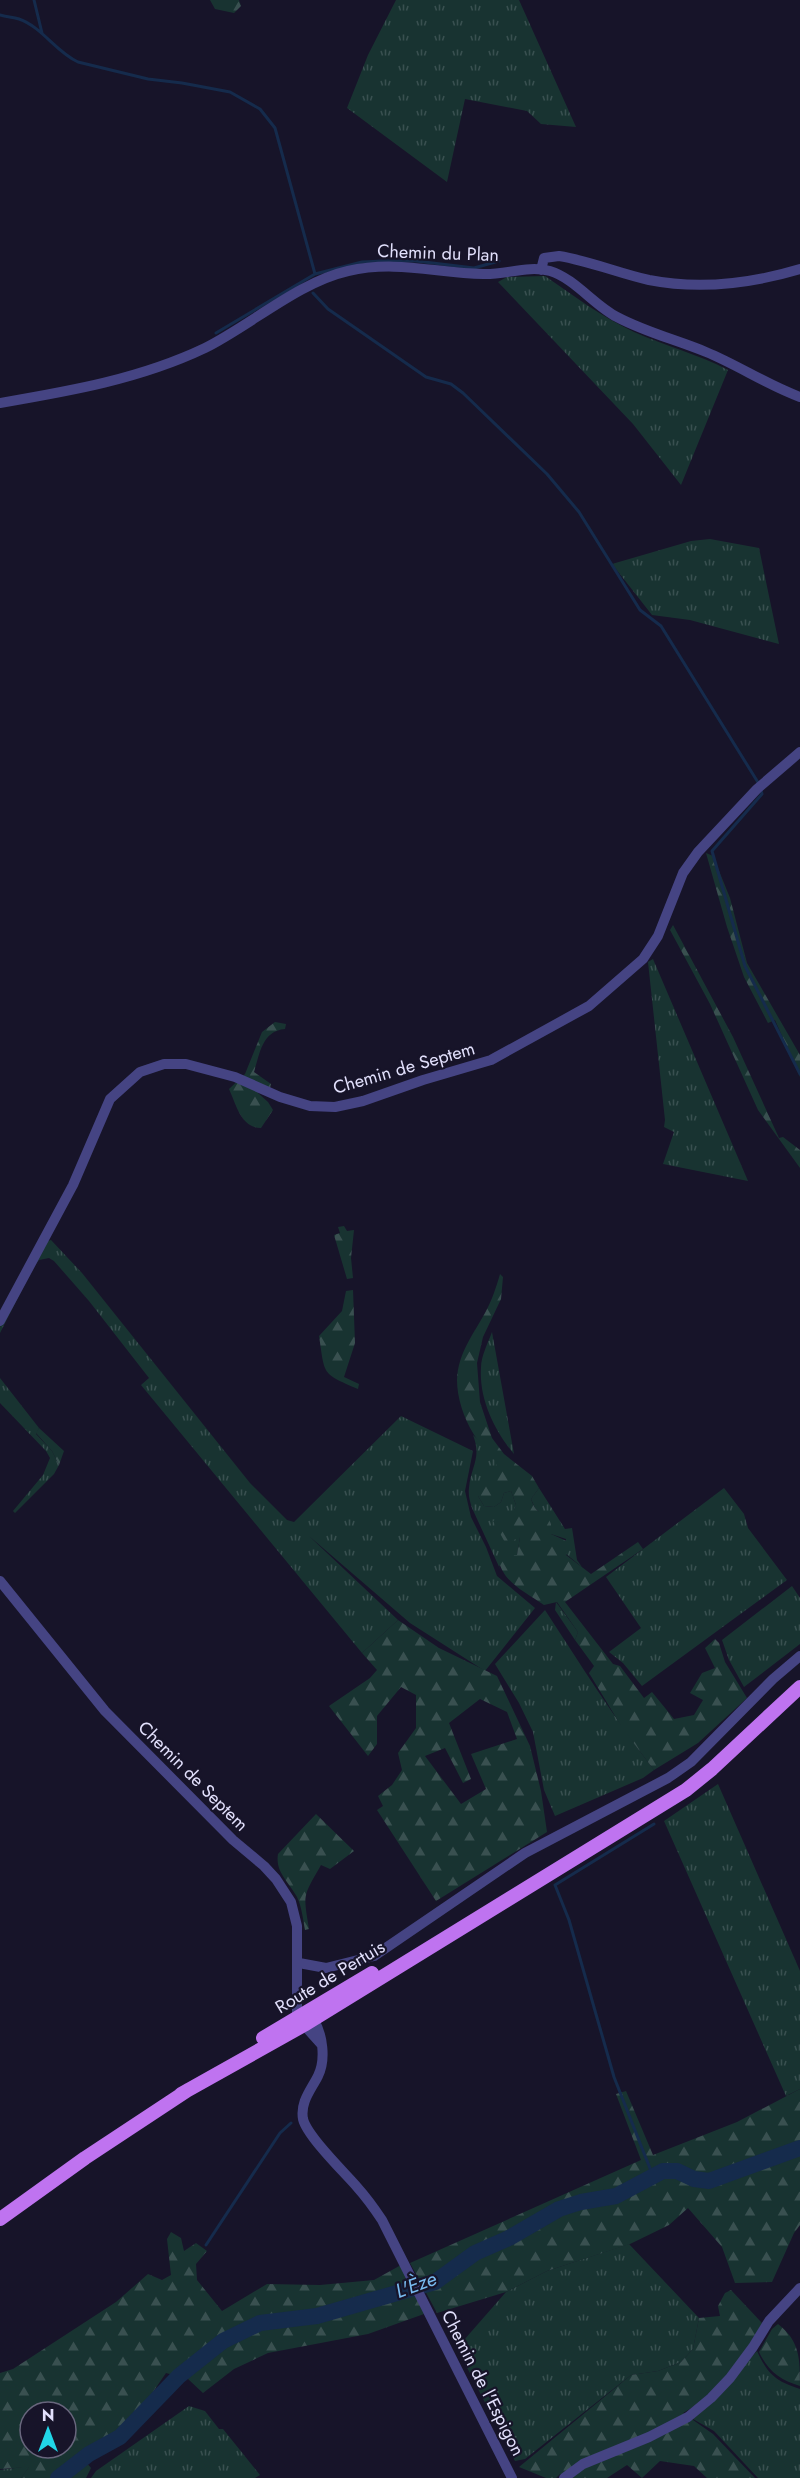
<svg xmlns="http://www.w3.org/2000/svg" width="800" height="2478" font-family="Jost,sans-serif">
	<defs>
		<pattern id="grass-tufts" width="24" height="20" patternUnits="userSpaceOnUse" patternTransform="scale(1.5)"><rect width="24" height="20" fill="#183331"/><path d="M3 7l-1-3M5 7V3M7 7l1-3M15 17l-1-3M17 17v-4M19 17l1-3" fill="none" stroke="#395050"/></pattern>
		<pattern id="forest-firs" width="22" height="20" patternUnits="userSpaceOnUse" patternTransform="scale(1.5)"><rect width="22" height="20" fill="#183331"/><path d="M5 1l3.5 6h-7zM16 11l3.5 6h-7z" fill="#395050"/></pattern>
	</defs>
	<rect width="100%" height="100%" fill="#171429"/>
	<!-- grass -->
	<path fill="url(#grass-tufts)" d="M396 0H519L576 127 541 124 527 111 465 99 447 182 347 108 368 55Z
		M545 276C574 296 602 317 634 332 665 346 698 354 728 370L681 485 633 424 498 282 507 277Z
		M710 539 759 548 779 644 690 620 652 615 612 564 691 541Z
		M653 959 748 1181 663 1164 674 1132 664 1127 665 1120 648 962Z
		M51 1240 82 1273 250 1483 287 1520 294 1522 401 1416 473 1451 465 1491 471 1517 486 1547 497 1576 535 1608 485 1671 410 1623 309 1536 398 1620 362 1653 141 1385 149 1378 89 1301 54 1261 49 1258 39 1260 34 1266 0 1333V1327L45 1242Z
		M492 1332 514 1454C495 1431 479 1400 481 1368 481 1356 488 1343 492 1332Z
		M0 1378 39 1428 36 1434 52 1451 59 1465 54 1474 15 1513 13 1511 43 1475 50 1458 46 1451 0 1403Z
		M473 1435C482 1443 503 1460 498 1474 494 1482 484 1490 478 1496L484 1506 494 1507 501 1502 504 1493 511 1491 516 1505 514 1510 520 1537 517 1556 499 1566 501 1571 472 1508C470 1502 468 1495 469 1488 471 1466 482 1458 473 1435Z
		M539 1488 565 1529 572 1528 577 1560 582 1567 566 1554V1539L551 1534V1524L535 1508 531 1499Z
		M724 1488 744 1514 748 1528 787 1580 642 1686 623 1663 609 1652 641 1628 606 1577Z
		M792 1586 800 1598V1644L744 1687 729 1660 722 1640Z
		M556 1602 578 1632 575 1640 555 1610Z
		M545 1610C580 1664 615 1719 654 1770L643 1778 555 1816 544 1790 533 1732 519 1703 495 1664Z
		M718 1784 800 1971V2089L786 2096 664 1821Z
		M629 2244 699 2318 693 2349 681 2362 658 2371 631 2375 525 2459 515 2461 457 2348 506 2292 547 2271Z
		M757 2351C768 2375 776 2381 800 2389V2478H758L714 2431 693 2419Z
		M189 2406 205 2411 219 2429H223L260 2475 255 2478H91L96 2471Z
		M30 2466 21 2478H0V2470Z"/>
	<!-- forest -->
	<path fill="url(#forest-firs)" fill-rule="evenodd" d="M210 0H239L241 6 234 13 215 9Z
		M706 853 713 856 730 898 747 963 800 1055V1077L775 1020 768 1023 744 977 727 927Z
		M673 925 733 1037 779 1138 783 1137 800 1150V1168L758 1110 710 1004 670 930Z
		M275 1022 286 1024 285 1029C262 1031 260 1053 254 1072L271 1084 270 1088 259 1086 258 1093 268 1102 273 1110 261 1128C241 1128 236 1104 229 1089L245 1074 262 1032Z
		M344 1226 347 1231 354 1230 351 1258 353 1278 347 1279 334 1235 340 1233 338 1227Z
		M500 1274 503 1277 501 1299 483 1337 477 1363 480 1402 492 1438 504 1454 532 1476 539 1488 531 1499C534 1507 536 1513 546 1513L551 1524V1534L571 1543 566 1555 591 1574 638 1542 643 1549 565 1602 613 1664 620 1666 644 1698 652 1692 674 1719 694 1715 703 1700 690 1693 702 1673 715 1668 705 1648 715 1639 719 1643 725 1662 747 1698 698 1743 654 1770 623 1729 589 1673 594 1666 575 1640 578 1632 557 1602 544 1605C524 1591 501 1582 498 1556L517 1555 520 1537 506 1544 493 1521 514 1510 516 1505 511 1491 504 1493 501 1502 494 1507 484 1506 478 1496 480 1480 497 1474C499 1454 481 1448 473 1433 464 1418 457 1398 457 1380 458 1353 473 1335 485 1313 492 1300 496 1288 500 1274Z
		M353 1290 355 1343 344 1377 359 1384 358 1389C321 1373 325 1375 319 1336L342 1311 346 1291Z
		M39 1428 64 1451 59 1465 52 1451 36 1433Z
		M398 1620 439 1648 497 1676 530 1746 541 1791 547 1832 436 1901 377 1810 383 1806 378 1796 392 1785 402 1770 398 1753 416 1728V1695L401 1687 377 1716V1744L368 1756 329 1706 370 1678 377 1670 362 1653ZM480 1699 507 1712 517 1739 471 1754 486 1789 461 1804 425 1756 445 1748 463 1783 471 1779 449 1723Z
		M316 1814 354 1851 330 1869 321 1865C303 1897 303 1893 309 1929L305 1930C303 1920 302 1907 297 1897 289 1882 275 1872 278 1854Z
		M800 2089V2225L794 2233 772 2282 735 2283 722 2247 688 2208 669 2225 630 2244 547 2271 506 2292 437 2313 410 2263 641 2160 616 2094 626 2091 653 2155 737 2122Z
		M171 2232 181 2238 184 2251 196 2243 207 2251 196 2264 197 2280 222 2311 267 2284 320 2285 374 2280 401 2265 424 2314 368 2334 268 2353 234 2369 203 2393 188 2379 166 2373 133 2421 79 2454 91 2468 86 2478H21L29 2467 0 2469V2373L13 2369 116 2302 148 2274 162 2280 171 2275 167 2239ZM30 2412H66V2448H30Z
		M731 2290 762 2323C742 2359 720 2393 683 2413L713 2434 755 2478H707L694 2466 660 2461 642 2478 627 2465 607 2478H570L560 2474 556 2478H546L519 2467 631 2375 658 2371 681 2362 693 2349 699 2318 720 2316 718 2306 725 2293Z
		M778 2324C800 2341 800 2359 800 2386 780 2380 768 2371 759 2352L772 2329Z"/>
	<g fill="none" stroke-linecap="round" stroke-linejoin="round">
		<!-- stream -->
		<path stroke="#152b4c" stroke-width="3" d="M34 0 42 33
			M0 15C6 17 13 17 19 19 42 27 56 52 78 62L148 79 182 83 230 92 260 109 275 128 315 274
			M313 293 328 309 426 377 451 384 463 393 547 474 579 512 640 610 661 626 759 784
			M216 333 315 274 362 262 383 261H416L474 268 499 261
			M761 790 762 794 712 851 745 966 800 1074
			M653 2176 614 2077 569 1920 555 1885 654 1824
			M206 2245 280 2133 291 2123"/>
		<!-- river -->
		<path stroke="#152b4c" stroke-width="16" d="M58 2478 89 2454 120 2437 179 2376 223 2341 260 2323 317 2316 435 2282 475 2253 509 2238 559 2209 581 2202 616 2196 663 2171H677L694 2179 709 2181 800 2148"/>
		<!-- minor -->
		<path stroke="#454483" stroke-width="10" d="M541 270 544 258 559 256C590 261 618 273 649 280 700 290 750 284 800 269
			M0 403C70 391 140 379 205 348 251 325 299 282 348 271 396 260 436 273 483 274 505 275 528 265 550 271 574 278 595 306 617 317 645 332 677 340 706 352 738 365 767 385 800 397
			M0 1321 73 1185 110 1099 140 1072 164 1064H186L235 1077 280 1097 310 1106 335 1107 363 1101 423 1080 491 1060 589 1006 643 959 658 936 683 873 698 852 757 789 800 752
			M0 1581 105 1711 233 1840 264 1866 276 1879 291 1902 297 1926V2013L304 2025 321 2044
			M299 1963 326 1968 374 1956 525 1853 668 1778 691 1762 773 1679 800 1656
			M307 2018 313 2019C323 2034 326 2060 318 2076 311 2090 300 2102 303 2119 307 2136 344 2172 357 2187 366 2197 374 2208 382 2220L512 2478
			M564 2478 583 2464 649 2437 688 2417 711 2398 730 2378 753 2347 769 2321 800 2288"/>
		<!-- major -->
		<path stroke="#bf73f0" stroke-width="14" d="M263 2038 372 1973
			M181 2094 304 2025 686 1790 712 1769 800 1687
			M0 2219 85 2158 188 2090"/>
	</g>
	<g text-anchor="middle" dominant-baseline="central" stroke-width="4.5" stroke-linejoin="round" paint-order="stroke">
		<!-- street labels -->
		<g font-size="18" fill="#e2e0fc" stroke="#171429">
			<text transform="translate(438 253) rotate(2)">Chemin du Plan</text>
			<text transform="translate(404 1068) rotate(-16)">Chemin de Septem</text>
			<text transform="translate(193 1776) rotate(45)">Chemin de Septem</text>
			<text transform="translate(330 1977) rotate(-31)">Route de Pertuis</text>
			<text transform="translate(483 2383) rotate(63)">Chemin de l'Espigon</text>
		</g>
		<!-- water labels -->
		<g font-size="20" font-style="italic" fill="#79bbf0" stroke="#171429">
			<text transform="translate(416 2285) rotate(-20)">L'Èze</text>
		</g>
	</g>
	<!-- north arrow -->
	<g transform="translate(48 2430)"><circle r="28" fill="#171429" stroke="#68667d" stroke-width="1.5"/>
	<path d="M0-4.5L10 22L0 15L-10 22Z" fill="#21d6e7"/>
	<text y="-9" font-size="16" font-weight="bold" text-anchor="middle" fill="#e2e0fc">N</text>
	</g>
</svg>
